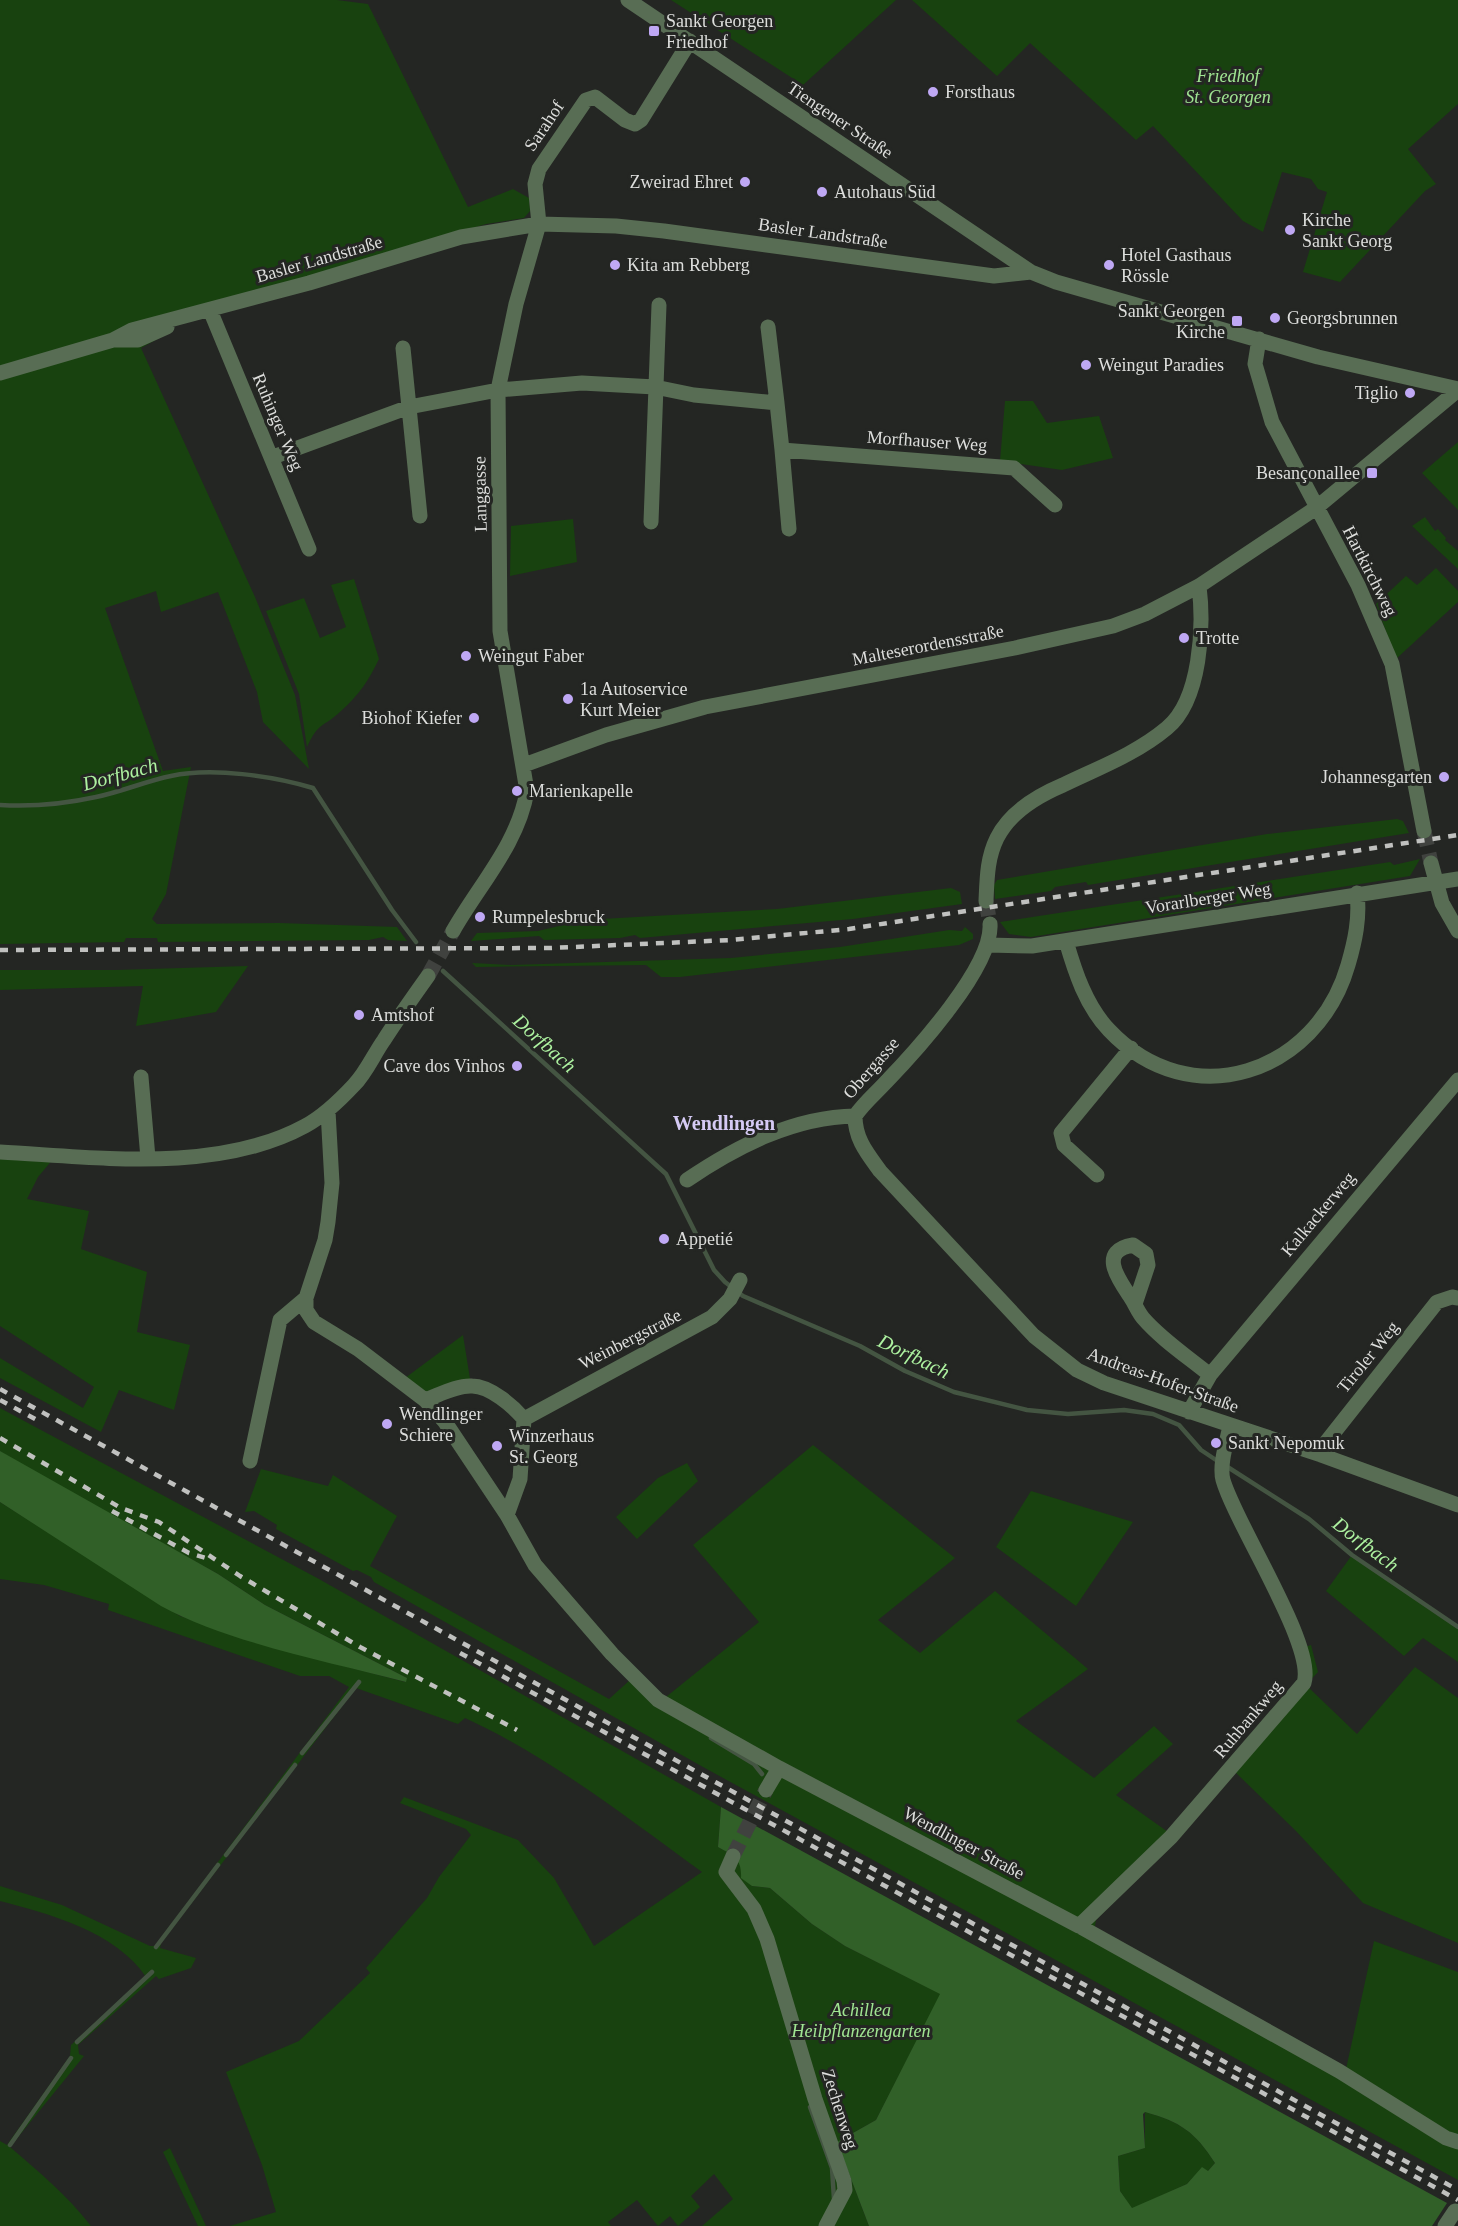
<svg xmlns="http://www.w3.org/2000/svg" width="1458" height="2226" font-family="Georgia,serif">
	<rect width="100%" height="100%" fill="#242623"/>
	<!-- green -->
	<path fill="#18420f" d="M0 0H337L368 4 468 207 513 189 529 198 530 211 524 218 486 224 340 269 169 315 172 331 141 348 255 597 295 695 309 769 263 722 257 692 218 592 161 612 156 591 105 608 163 771 191 767 166 894 152 919 157 924 279 923 397 927 407 941 388 940 383 937 369 940 158 942 157 938H126L124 942 0 944Z
		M671 0H896L803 85Z
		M912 0H1458V104L1408 149 1436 184 1425 191 1340 282 1303 272 1327 192 1318 189 1311 179 1282 172 1263 232 1243 221 1153 126 1136 140 1030 43 997 76Z
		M1005 401H1033L1047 423 1099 416 1113 458 1062 470 1000 461Z
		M1458 442V510L1422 473Z
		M1425 517 1435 531 1438 529 1446 538 1445 540 1458 551V569L1412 526Z
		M573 519 577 562 510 576 511 526Z
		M1436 568 1458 591V602L1396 659 1376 604 1406 576 1417 585Z
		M354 579 379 659C369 680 359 695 341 711 323 728 319 721 307 747L299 694 266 611 304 598 320 638 346 627 331 585Z
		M1397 819 1403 821 1409 833 1088 885 1086 882 1055 887 1051 891 995 899 994 885 997 880 1267 834Z
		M1420 859 1410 876 1031 937 1009 934 1000 922 1390 862 1394 865Z
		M951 888 960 892 962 904 853 919 640 938 635 935 620 938 544 940 539 936 471 941 477 933 538 931 584 920 777 909Z
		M965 927 973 934V939L959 945 680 977H661L646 965 476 967 472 963 511 965 731 958 840 947 949 930 962 931Z
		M248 966 216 1012 136 1026 143 986 0 990V970H116Z
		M0 1157 54 1158 38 1177 27 1199 89 1211 81 1249 147 1272 137 1332 190 1345 174 1410 119 1390 101 1432 0 1378V1358L83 1408 94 1387 0 1326Z
		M463 1335 471 1385 425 1400 401 1381Z
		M0 1408 319 1579 721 1807 718 1847 738 1858 752 1886 770 1888 812 1924 845 1946 941 1994 876 2120 837 2142 869 2226H702L733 2199 714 2174 691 2196 700 2207 678 2226 670 2216 658 2226 637 2200 608 2222 611 2226H230L276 2212 262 2165 226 2072 299 2041 370 1973 366 1968 427 1898 439 1877 471 1835 466 1829 400 1803 404 1797 518 1840 554 1878 594 1946 702 1872C626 1817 550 1757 465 1718L458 1724 356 1688 161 1943 160 1948 196 1958 191 1968 159 1979 156 1976 78 2045 79 2054 84 2056 10 2147C39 2172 67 2195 91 2226H0V2141L7 2145 70 2056 71 2045 146 1977C116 1932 50 1914 0 1901V1886L62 1905 150 1946H155L349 1687 329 1676H300L108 1610 109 1604 44 1585 0 1579V1502L180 1616 265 1645 405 1682 407 1678 265 1605 218 1574 17 1463 0 1451Z
		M813 1445 955 1558 878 1620 920 1653 995 1591 1088 1669 1016 1721 1094 1778 1154 1726 1173 1744 1116 1795 1168 1832 1298 1683 1305 1647 1311 1645 1318 1672 1306 1685 1357 1734 1415 1667 1458 1698V1943L1363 1903 1296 1831 1235 1772 1096 1920 1094 1932 1346 2069 1374 1941 1458 1972V2180L703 1767 374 1582 371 1577 357 1570 353 1571 276 1529 277 1525 254 1511 245 1512 261 1469 328 1486 333 1475 397 1516 370 1566 609 1699 630 1680 656 1705 759 1622 693 1545Z
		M687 1463 698 1481 637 1539 616 1517 658 1478Z
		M1031 1491 1133 1522 1076 1606 996 1547Z
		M1352 1555 1458 1627V1662L1423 1638 1404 1656 1326 1591Z
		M1145 2112C1181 2122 1195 2132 1215 2163L1207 2172 1202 2168 1187 2184 1132 2209 1120 2191 1118 2156 1145 2148Z
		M170 2148 206 2226H198L163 2152Z"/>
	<!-- forest -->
	<path fill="#316028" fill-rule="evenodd" d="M0 1451 218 1574 265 1605 407 1678 406 1682C330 1662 229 1643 161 1606L0 1502Z
		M721 1807 1447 2203 1432 2226H869L837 2142 876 2120 940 1994 845 1946 812 1924 770 1888 752 1886 741 1878C742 1859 734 1856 718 1847ZM1145 2112C1181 2122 1195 2132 1215 2163L1208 2171 1202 2167 1187 2184 1132 2208 1120 2191 1118 2156 1145 2148 1143 2114Z"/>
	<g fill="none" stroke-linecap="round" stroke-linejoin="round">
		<!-- stream -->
		<path stroke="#445542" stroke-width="4.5" d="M0 805C33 807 64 804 96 797 121 792 146 781 171 776 212 767 273 776 313 788L392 910 416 942
			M443 971 666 1174 714 1270 725 1282 743 1296 860 1346 905 1371 954 1392 1027 1410 1068 1414 1124 1410 1153 1414 1179 1425 1201 1450 1219 1462
			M1226 1466 1309 1519 1352 1555 1458 1627
			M711 1738 754 1764 762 1774
			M302 1753 359 1682
			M226 1855 295 1765
			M156 1947 218 1865
			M77 2042 152 1972
			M810 2107 832 2168 834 2199
			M10 2145 71 2058"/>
		<!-- minor-tunnel -->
		<path stroke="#40423f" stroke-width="15" stroke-dasharray="15 8" stroke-linecap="butt" d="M1424 831 1431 863
			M986 901 990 924
			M428 976 453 931
			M733 1856 766 1790"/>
		<!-- minor -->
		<path stroke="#586d54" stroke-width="15" d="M628 0 1031 272
			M210 310 309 549
			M768 327 777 403
			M1259 339 1255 364 1272 422 1358 585 1392 664 1424 831
			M116 340H138L167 327
			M403 348 420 516
			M0 373 113 340 132 330 309 283 461 237 539 224 616 226 664 231 994 276 1031 272 1056 282 1318 357 1458 389
			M273 457 409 407 498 390 582 383 655 387 694 395 777 403 782 450
			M651 522 659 305
			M789 529 782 450 1014 468 1055 505
			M524 765 606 735 705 707 1015 648 1113 626 1145 614 1199 586 1316 508 1458 390
			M1431 863 1442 903 1458 931
			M986 901C987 879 987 858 997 838 1010 812 1037 796 1063 785 1098 768 1136 754 1167 728 1201 700 1204 626 1199 586
			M453 931C479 885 518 844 527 791L500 631 498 390 516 304 539 224 535 184 539 169 586 100 595 97 625 120 635 124 641 120 690 41
			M1066 941C1075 972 1086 1006 1109 1030 1191 1117 1317 1073 1348 965 1355 941 1360 918 1357 893
			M988 945 1032 946 1458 879
			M141 1077 148 1158
			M328 1111 332 1183 328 1222 325 1240 306 1298V1310L314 1322 358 1349 425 1400 445 1422 507 1515 535 1565 612 1654 658 1700 779 1768 1079 1926 1339 2071 1446 2138 1458 2142
			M855 1116C855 1139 867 1153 880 1171L1034 1336 1077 1370 1104 1383 1321 1455 1458 1505
			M855 1116C864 1103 875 1094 886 1082 916 1051 993 966 990 924
			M0 1152C96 1157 217 1174 305 1126 324 1116 340 1100 354 1085 366 1073 374 1054 384 1040 398 1018 413 997 428 976
			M1097 1175 1064 1145 1061 1133 1131 1048
			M687 1180C737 1146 794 1117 855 1116
			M1135 1304 1148 1265 1146 1254 1133 1245C1097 1251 1119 1280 1131 1298 1135 1304 1138 1312 1143 1318 1161 1339 1188 1357 1210 1375
			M425 1400C439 1395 457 1385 472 1386 490 1386 513 1406 524 1419L520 1479 507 1515
			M1189 1412 1210 1375 1458 1080
			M524 1419 712 1317 730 1299 740 1280
			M1321 1455 1324 1445 1437 1302 1452 1297 1458 1298
			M250 1461 280 1320 306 1298
			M766 1790 779 1768
			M733 1856 726 1872 754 1909 767 1939 815 2099 844 2181 845 2190 826 2226
			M1079 1926 1171 1837 1304 1683C1316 1646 1236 1525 1223 1480 1219 1465 1227 1441 1230 1426
			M1445 2226 1455 2211"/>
		<!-- rail -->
		<path stroke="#c0c1bf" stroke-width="4.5" stroke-dasharray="8 8" stroke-linecap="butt" d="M0 950 551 948 731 940 849 929 1458 835
			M0 1389 1458 2190
			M0 1400 37 1420
			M0 1438 121 1508 159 1522 240 1576 360 1647 517 1730
			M112 1511 189 1553 206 1558
			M460 1653 1458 2200"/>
	</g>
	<!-- markers -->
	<g fill="#bfa8f4" stroke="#242623" stroke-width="2">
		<rect x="648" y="25" width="12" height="12" rx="3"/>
		<circle cx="933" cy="92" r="6"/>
		<circle cx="745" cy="182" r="6"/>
		<circle cx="822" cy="192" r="6"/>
		<circle cx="1290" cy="230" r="6"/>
		<circle cx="615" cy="265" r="6"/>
		<circle cx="1109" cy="265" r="6"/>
		<circle cx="1275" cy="318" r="6"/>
		<rect x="1231" y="315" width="12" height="12" rx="3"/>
		<circle cx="1086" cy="365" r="6"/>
		<circle cx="1410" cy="393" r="6"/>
		<rect x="1366" y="467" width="12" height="12" rx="3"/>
		<circle cx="1184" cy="638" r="6"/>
		<circle cx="466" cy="656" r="6"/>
		<circle cx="568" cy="699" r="6"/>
		<circle cx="474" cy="718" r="6"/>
		<circle cx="1444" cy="777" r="6"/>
		<circle cx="517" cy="791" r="6"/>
		<circle cx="480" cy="917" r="6"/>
		<circle cx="359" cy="1015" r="6"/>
		<circle cx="517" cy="1066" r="6"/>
		<circle cx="664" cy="1239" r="6"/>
		<circle cx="387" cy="1424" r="6"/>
		<circle cx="1216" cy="1443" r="6"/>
		<circle cx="497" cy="1446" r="6"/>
	</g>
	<g text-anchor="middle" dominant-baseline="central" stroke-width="6" stroke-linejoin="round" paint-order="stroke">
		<!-- poi labels -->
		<g font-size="18" fill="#dddedc" stroke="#242623" text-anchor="start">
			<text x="666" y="21">Sankt Georgen<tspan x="666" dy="21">Friedhof</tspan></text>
			<text x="945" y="92">Forsthaus</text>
			<text x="733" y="182" text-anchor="end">Zweirad Ehret</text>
			<text x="834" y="192">Autohaus Süd</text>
			<text x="1302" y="220">Kirche<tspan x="1302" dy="21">Sankt Georg</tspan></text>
			<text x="1121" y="255">Hotel Gasthaus<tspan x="1121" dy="21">Rössle</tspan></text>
			<text x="627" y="265">Kita am Rebberg</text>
			<text x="1225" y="311" text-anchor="end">Sankt Georgen<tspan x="1225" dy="21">Kirche</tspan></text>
			<text x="1287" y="318">Georgsbrunnen</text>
			<text x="1098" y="365">Weingut Paradies</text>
			<text x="1398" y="393" text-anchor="end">Tiglio</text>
			<text x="1360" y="473" text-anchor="end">Besançonallee</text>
			<text x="1196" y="638">Trotte</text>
			<text x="478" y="656">Weingut Faber</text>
			<text x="580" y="689">1a Autoservice<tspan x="580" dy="21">Kurt Meier</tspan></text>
			<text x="462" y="718" text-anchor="end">Biohof Kiefer</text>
			<text x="1432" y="777" text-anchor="end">Johannesgarten</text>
			<text x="529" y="791">Marienkapelle</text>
			<text x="492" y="917">Rumpelesbruck</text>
			<text x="371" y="1015">Amtshof</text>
			<text x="505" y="1066" text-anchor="end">Cave dos Vinhos</text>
			<text x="676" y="1239">Appetié</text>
			<text x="399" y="1414">Wendlinger<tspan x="399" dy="21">Schiere</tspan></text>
			<text x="509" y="1436">Winzerhaus<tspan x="509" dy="21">St. Georg</tspan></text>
			<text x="1228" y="1443">Sankt Nepomuk</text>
		</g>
		<!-- park labels -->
		<g font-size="18" font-style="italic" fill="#a0e592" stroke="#242623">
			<text x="1228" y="76">Friedhof<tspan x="1228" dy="21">St. Georgen</tspan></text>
			<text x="861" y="2010">Achillea<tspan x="861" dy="21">Heilpflanzengarten</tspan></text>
		</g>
		<!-- street labels -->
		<g font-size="18" fill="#dddedc" stroke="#242623">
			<text transform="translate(840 120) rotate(34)">Tiengener Straße</text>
			<text transform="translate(544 126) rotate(-56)">Sarahof</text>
			<text transform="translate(823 233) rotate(8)">Basler Landstraße</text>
			<text transform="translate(319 259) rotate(-16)">Basler Landstraße</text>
			<text transform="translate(278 422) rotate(67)">Ruhinger Weg</text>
			<text transform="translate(927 441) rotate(4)">Morfhauser Weg</text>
			<text transform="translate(480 494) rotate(-91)">Langgasse</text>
			<text transform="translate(1370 571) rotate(63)">Hartkirchweg</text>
			<text transform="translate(928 645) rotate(-11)">Malteserordensstraße</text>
			<text transform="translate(1208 898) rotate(-9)">Vorarlberger Weg</text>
			<text transform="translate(871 1068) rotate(-49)">Obergasse</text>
			<text transform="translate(1318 1214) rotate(-50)">Kalkackerweg</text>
			<text transform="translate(630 1339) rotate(-27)">Weinbergstraße</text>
			<text transform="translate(1368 1357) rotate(-51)">Tiroler Weg</text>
			<text transform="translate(1163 1380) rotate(20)">Andreas-Hofer-Straße</text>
			<text transform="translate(1248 1719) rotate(-50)">Ruhbankweg</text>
			<text transform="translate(964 1843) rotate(28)">Wendlinger Straße</text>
			<text transform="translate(840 2109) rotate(72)">Zechenweg</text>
		</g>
		<!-- water labels -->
		<g font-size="20" font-style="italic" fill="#adf2a0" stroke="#242623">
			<text transform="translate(120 774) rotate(-15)">Dorfbach</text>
			<text transform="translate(545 1043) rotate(42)">Dorfbach</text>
			<text transform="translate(914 1356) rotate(26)">Dorfbach</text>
			<text transform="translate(1366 1544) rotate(37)">Dorfbach</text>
		</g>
		<!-- neighbourhood labels -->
		<g font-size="20" font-weight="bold" fill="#d5caf4" stroke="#242623">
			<text x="724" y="1123">Wendlingen</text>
		</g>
	</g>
</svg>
